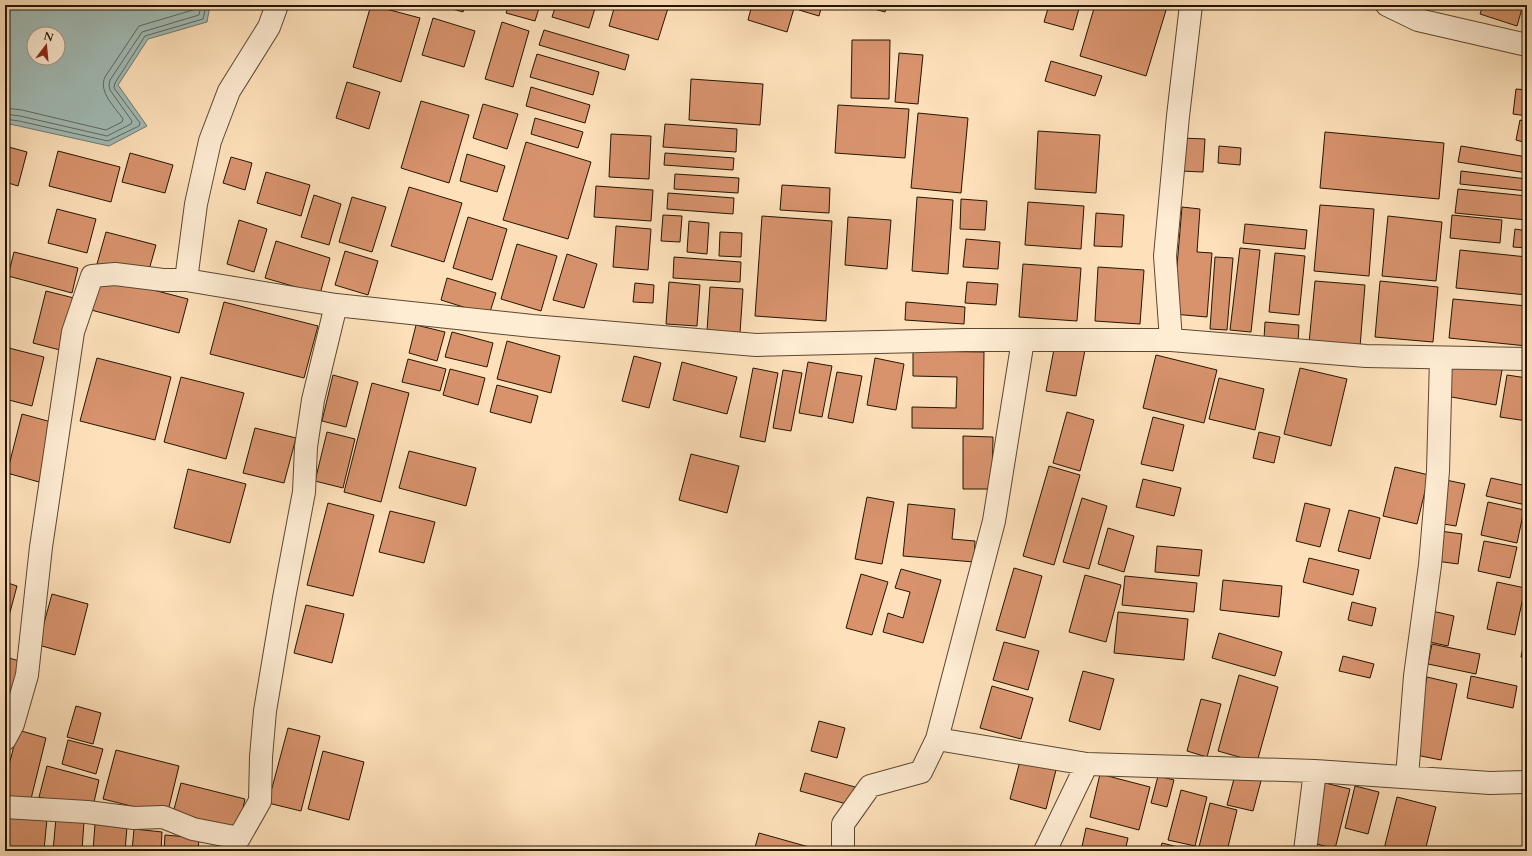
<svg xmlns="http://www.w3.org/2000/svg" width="1532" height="856" font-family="Cardo,serif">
	<rect width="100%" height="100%" fill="#fee1bb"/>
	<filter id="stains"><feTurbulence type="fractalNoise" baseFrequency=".005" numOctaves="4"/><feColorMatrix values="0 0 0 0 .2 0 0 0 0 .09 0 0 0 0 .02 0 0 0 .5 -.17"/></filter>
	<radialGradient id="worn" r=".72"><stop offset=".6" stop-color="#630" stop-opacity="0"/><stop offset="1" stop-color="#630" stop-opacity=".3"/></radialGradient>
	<!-- water -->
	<path fill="#a1bcb7" stroke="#6f796e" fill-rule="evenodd" d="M5 5H210L207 22 148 39 118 85 147 126 109 146 5 123ZM34 34H58V58H34Z"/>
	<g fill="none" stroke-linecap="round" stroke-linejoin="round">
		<!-- shore -->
		<path stroke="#62685c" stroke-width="1" d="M5 108 22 110 106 130 122 122 123 119C115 107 98 92 105 77L139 26 193 10 195 5
			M5 114 20 116 107 136 131 124 132 121 110 90 109 85 110 80 142 32 199 15 201 5
			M5 119 19 121 108 141 139 126 140 123 114 88 115 83 145 36 203 19 206 5"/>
	</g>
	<!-- building -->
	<path fill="#d8936d" stroke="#241501" d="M371 5 420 18 401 82 353 67Z
		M439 5H465L463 12Z
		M509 5H540L535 21 506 13Z
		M556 5H596L589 28 552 17Z
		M615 5H669L658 40 609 26Z
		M752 5H795L787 32 748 20Z
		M801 5H822L819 16 799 10Z
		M860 5H887L885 12Z
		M1049 5H1080L1073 30 1044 22Z
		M1095 5H1161L1167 7 1146 76 1080 56Z
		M1483 5H1523L1517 26 1480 14Z
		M433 18 475 31 464 67 422 55Z
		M502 22 529 31 513 87 485 79Z
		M544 30 629 55 625 70 539 45Z
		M852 40H890L889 99 851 98Z
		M899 53 923 55 918 104 895 102Z
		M537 54 599 72 593 95 530 77Z
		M1051 61 1102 76 1095 96 1045 81Z
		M691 79 763 84 760 125 689 120Z
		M347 82 380 92 369 129 336 118Z
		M531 87 590 105 585 123 526 106Z
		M1516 89 1527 90V116L1513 114Z
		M421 101 469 115 449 183 401 168Z
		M483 104 518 114 507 149 473 138Z
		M838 105 909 109 905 158 835 153Z
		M918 113 968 118 961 193 911 188Z
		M535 118 583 132 578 148 531 134Z
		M1520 120 1527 122V143L1516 140Z
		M665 124 737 129 736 152 663 147Z
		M1038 131 1100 135 1096 193 1035 189Z
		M1325 132 1444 143 1439 199 1320 188Z
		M611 134 651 136 649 179 609 177Z
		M1182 138 1205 139 1203 172 1180 171Z
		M526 142 591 162 568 239 503 220Z
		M5 146 27 152 18 186 5 182Z
		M1219 146 1241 148 1240 165 1218 163Z
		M1461 146 1527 157V173L1458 162Z
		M58 151 120 167 111 202 49 186Z
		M130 153 173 165 165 193 122 182Z
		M665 153 734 158 733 170 664 165Z
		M467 154 505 166 497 192 460 181Z
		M231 157 252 163 245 190 223 183Z
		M1461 171 1527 179V191L1460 184Z
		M266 172 310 185 301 216 257 203Z
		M675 174 739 178 738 193 674 189Z
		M782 185 830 188 829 213 780 210Z
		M596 186 653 190 651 221 594 217Z
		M409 187 462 203 444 262 391 246Z
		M1458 189 1527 196V220L1455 213Z
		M668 193 734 198 733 214 667 209Z
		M314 195 341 204 329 245 301 237Z
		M352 197 386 207 372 252 339 242Z
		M917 197 953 200 948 274 912 271Z
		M961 199 987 201 985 230 960 229Z
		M1028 202 1084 206 1081 249 1025 245Z
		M1320 205 1374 209 1369 276 1314 271Z
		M1182 207 1200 209 1197 252 1212 253 1207 317 1173 314Z
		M57 209 96 219 87 253 48 243Z
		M1096 213 1124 215 1122 247 1094 246Z
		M663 215 682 216 680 242 661 241Z
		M1452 215 1502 220 1500 243 1450 238Z
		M762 216 832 221 826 321 755 316Z
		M1388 216 1442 222 1436 281 1382 276Z
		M468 217 507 229 492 280 453 268Z
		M848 217 891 220 887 269 845 265Z
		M239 220 267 229 254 272 227 264Z
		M689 221 709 223 707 254 687 252Z
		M1245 224 1307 230 1305 249 1243 243Z
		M616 226 651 229 648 270 613 267Z
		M1515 229 1527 231V248L1513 247Z
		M106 232 156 245 147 277 97 264Z
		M720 232 742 233 741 257 719 256Z
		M966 239 1000 242 998 269 963 267Z
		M276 241 330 258 320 294 265 278Z
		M517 244 557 256 541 311 501 299Z
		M1240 248 1260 250 1251 332 1230 330Z
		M1460 250 1527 257V295L1456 288Z
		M345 251 378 261 368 295 335 285Z
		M14 252 78 268 72 293 8 276Z
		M1275 253 1305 256 1299 315 1269 312Z
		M567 254 597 264 584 308 553 300Z
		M674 257 741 262 740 282 673 278Z
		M1215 257 1233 258 1227 330 1210 329Z
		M1023 264 1081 268 1077 321 1019 317Z
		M1098 267 1144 270 1140 324 1095 321Z
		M99 276 188 299 179 333 91 310Z
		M447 278 496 293 489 315 441 300Z
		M1315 281 1365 285 1360 347 1309 343Z
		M1380 281 1438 287 1433 342 1375 337Z
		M669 282 700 285 697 326 666 324Z
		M967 282 998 284 996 305 965 303Z
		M635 283 654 285 653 303 633 302Z
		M710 287 743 289 740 333 707 331Z
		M46 291 74 298 60 350 33 343Z
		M1453 299 1527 306V346L1449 338Z
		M224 302 318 326 304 378 210 354Z
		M906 302 965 307 964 324 905 320Z
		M1265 322 1299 325 1298 342 1264 339Z
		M416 325 445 332 437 361 409 353Z
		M452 332 493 343 487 367 445 357Z
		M507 341 560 356 551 393 497 379Z
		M1055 344 1085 350 1076 396 1046 391Z
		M5 347 44 357 32 406 5 399Z
		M913 351 984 352 983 429 912 428V407L956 408 957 377 913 376Z
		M1156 355 1217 370 1204 423 1143 408Z
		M634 356 661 363 649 408 622 401Z
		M97 358 171 377 155 440 80 421Z
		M875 358 904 364 896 410 867 405Z
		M408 359 446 369 440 391 402 382Z
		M682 362 737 377 727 414 673 400Z
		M808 362 832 366 822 417 799 413Z
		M1452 362 1502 370 1496 405 1446 396Z
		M753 368 778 373 765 442 740 437Z
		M1300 368 1347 379 1331 446 1284 434Z
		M450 369 485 378 478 405 443 395Z
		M783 370 802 373 791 431 773 428Z
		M837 372 862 376 853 423 828 418Z
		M333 375 358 382 346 427 322 421Z
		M1507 375 1527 378V421L1500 417Z
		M181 377 244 393 226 459 164 442Z
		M1219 378 1264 389 1255 430 1209 419Z
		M372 383 409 393 381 502 344 492Z
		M497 385 538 396 531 423 490 412Z
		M1067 412 1094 420 1080 471 1053 463Z
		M22 414 55 423 39 482 7 473Z
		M1153 417 1184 425 1173 471 1141 464Z
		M255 428 296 438 284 483 243 473Z
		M327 432 355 439 343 488 315 481Z
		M1259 432 1280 437 1274 463 1253 458Z
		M963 436 993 437 992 489H963Z
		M409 451 476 468 466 506 399 488Z
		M691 454 739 466 727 513 679 500Z
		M1049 466 1080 475 1054 565 1023 556Z
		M1395 467 1429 475 1417 524 1383 516Z
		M188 469 246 484 230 543 174 528Z
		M1491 478 1527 486 1526 505 1486 496Z
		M1143 479 1181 488 1174 516 1136 507Z
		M1446 480 1465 484 1456 526 1437 523Z
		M867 497 894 502 882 564 855 559Z
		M1082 498 1107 506 1089 569 1063 562Z
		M1488 502 1524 510 1517 543 1481 535Z
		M328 503 374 515 353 596 307 585Z
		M1305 503 1330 509 1320 547 1296 541Z
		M908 504 955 509 952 539 975 541 974 562 903 556Z
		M1349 510 1380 518 1370 559 1338 551Z
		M390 511 435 522 424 563 379 552Z
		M1108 528 1134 536 1124 572 1098 564Z
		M1440 531 1462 534 1458 564 1436 561Z
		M1484 541 1517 547 1510 578 1478 571Z
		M1157 546 1202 550 1199 576 1155 572Z
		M1309 558 1359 570 1353 595 1303 582Z
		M1014 568 1042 576 1025 638 996 630Z
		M901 569 941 580 923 643 883 632 888 613 903 618 910 592 895 588Z
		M861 574 888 582 872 635 846 628Z
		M1085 575 1121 585 1106 642 1069 632Z
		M1125 576 1197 583 1194 612 1122 605Z
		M1223 580 1282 586 1279 617 1220 610Z
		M5 582 17 586 5 631Z
		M1497 582 1525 588 1515 635 1487 629Z
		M52 594 88 604 75 655 38 645Z
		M1352 602 1376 608 1372 626 1348 620Z
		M306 605 344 614 332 663 294 653Z
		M1432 611 1454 616 1448 646 1425 641Z
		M1118 612 1188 619 1184 660 1114 653Z
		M1527 628V658L1521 657Z
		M1219 633 1282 652 1275 676 1212 658Z
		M1004 642 1039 651 1028 690 993 680Z
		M1432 644 1480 654 1476 674 1428 664Z
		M1343 656 1374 664 1370 678 1339 671Z
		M5 657 27 663 5 717Z
		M1083 671 1114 679 1100 730 1069 721Z
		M1239 675 1278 687 1257 762 1218 751Z
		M1471 676 1517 686 1513 708 1467 698Z
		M1427 677 1457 684 1441 760 1411 754Z
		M992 686 1033 698 1021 739 980 728Z
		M1527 693V706L1524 705Z
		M1201 699 1221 704 1207 757 1187 751Z
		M76 706 101 713 93 744 67 737Z
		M819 721 845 728 837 758 811 751Z
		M288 728 320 736 301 811 268 803Z
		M18 730 46 738 30 803 5 797V781Z
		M68 740 103 749 96 774 62 764Z
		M116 750 179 766 167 815 103 799Z
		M323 751 364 762 349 820 308 809Z
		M1020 761 1056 770 1046 809 1010 799Z
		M47 766 99 780 92 811 39 797Z
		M805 773 855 787 850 805 800 791Z
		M1100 774 1150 787 1139 830 1090 817Z
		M1235 775 1261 781 1253 811 1227 805Z
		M1158 776 1174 780 1167 807 1151 803Z
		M181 783 245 799 238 830 173 813Z
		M1325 783 1350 789 1335 849 1310 842Z
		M1355 786 1379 792 1368 834 1345 828Z
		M1181 790 1207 797 1195 846 1168 840Z
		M1397 797 1436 807 1425 851H1393L1384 849Z
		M1210 803 1237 810 1227 851H1198Z
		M5 816 47 819 44 850 5 846Z
		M56 818 84 821 82 851H53Z
		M95 824 127 827 125 851H93Z
		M1086 828 1128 838 1125 851H1081Z
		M134 829 162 832 161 851H132Z
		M759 833 809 847 807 851H754Z
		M165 835 199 838 198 851H164Z
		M1162 843 1194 851H1160Z"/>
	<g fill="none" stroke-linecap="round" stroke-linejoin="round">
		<defs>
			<path id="street" d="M1191 5 1178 116 1165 256 1171 340 1366 356 1527 359
				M1387 5 1418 20 1527 45
				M336 305 532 326 756 345 965 340H1171
				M1023 340 994 521 937 739 1087 764 1315 771 1490 783 1527 782
				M5 739 13 724 27 675 41 547 73 332 92 276 115 274 163 280H186
				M1407 777 1415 676 1430 565 1438 471 1441 358
				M5 807 87 812 134 818 163 817 193 829 239 838 260 801 261 757 265 711 284 598 304 492 306 447 313 400 336 305 186 280 196 204 210 141 229 91 269 27 277 5
				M843 851V824L870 786 921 772 937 739
				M1045 851 1087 764
				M1305 851 1315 771"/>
		</defs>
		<!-- street casing -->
		<use href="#street" stroke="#5a4830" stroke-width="24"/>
		<!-- street -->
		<use href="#street" stroke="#feecd3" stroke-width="22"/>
	</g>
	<!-- margin -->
	<rect width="1532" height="856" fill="none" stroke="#fee1bb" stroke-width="20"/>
	<rect x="6" y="6" width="1520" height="844" fill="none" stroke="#241501" stroke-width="2"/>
	<rect x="10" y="10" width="1512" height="836" fill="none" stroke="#241501"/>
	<!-- north arrow -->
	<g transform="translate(46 46) rotate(16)"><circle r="19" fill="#feecd3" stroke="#a7967f"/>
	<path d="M0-3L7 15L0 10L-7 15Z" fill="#8f2418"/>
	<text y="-6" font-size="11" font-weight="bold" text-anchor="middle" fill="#241501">N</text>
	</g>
	<rect width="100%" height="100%" filter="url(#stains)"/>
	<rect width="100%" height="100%" fill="url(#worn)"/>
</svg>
